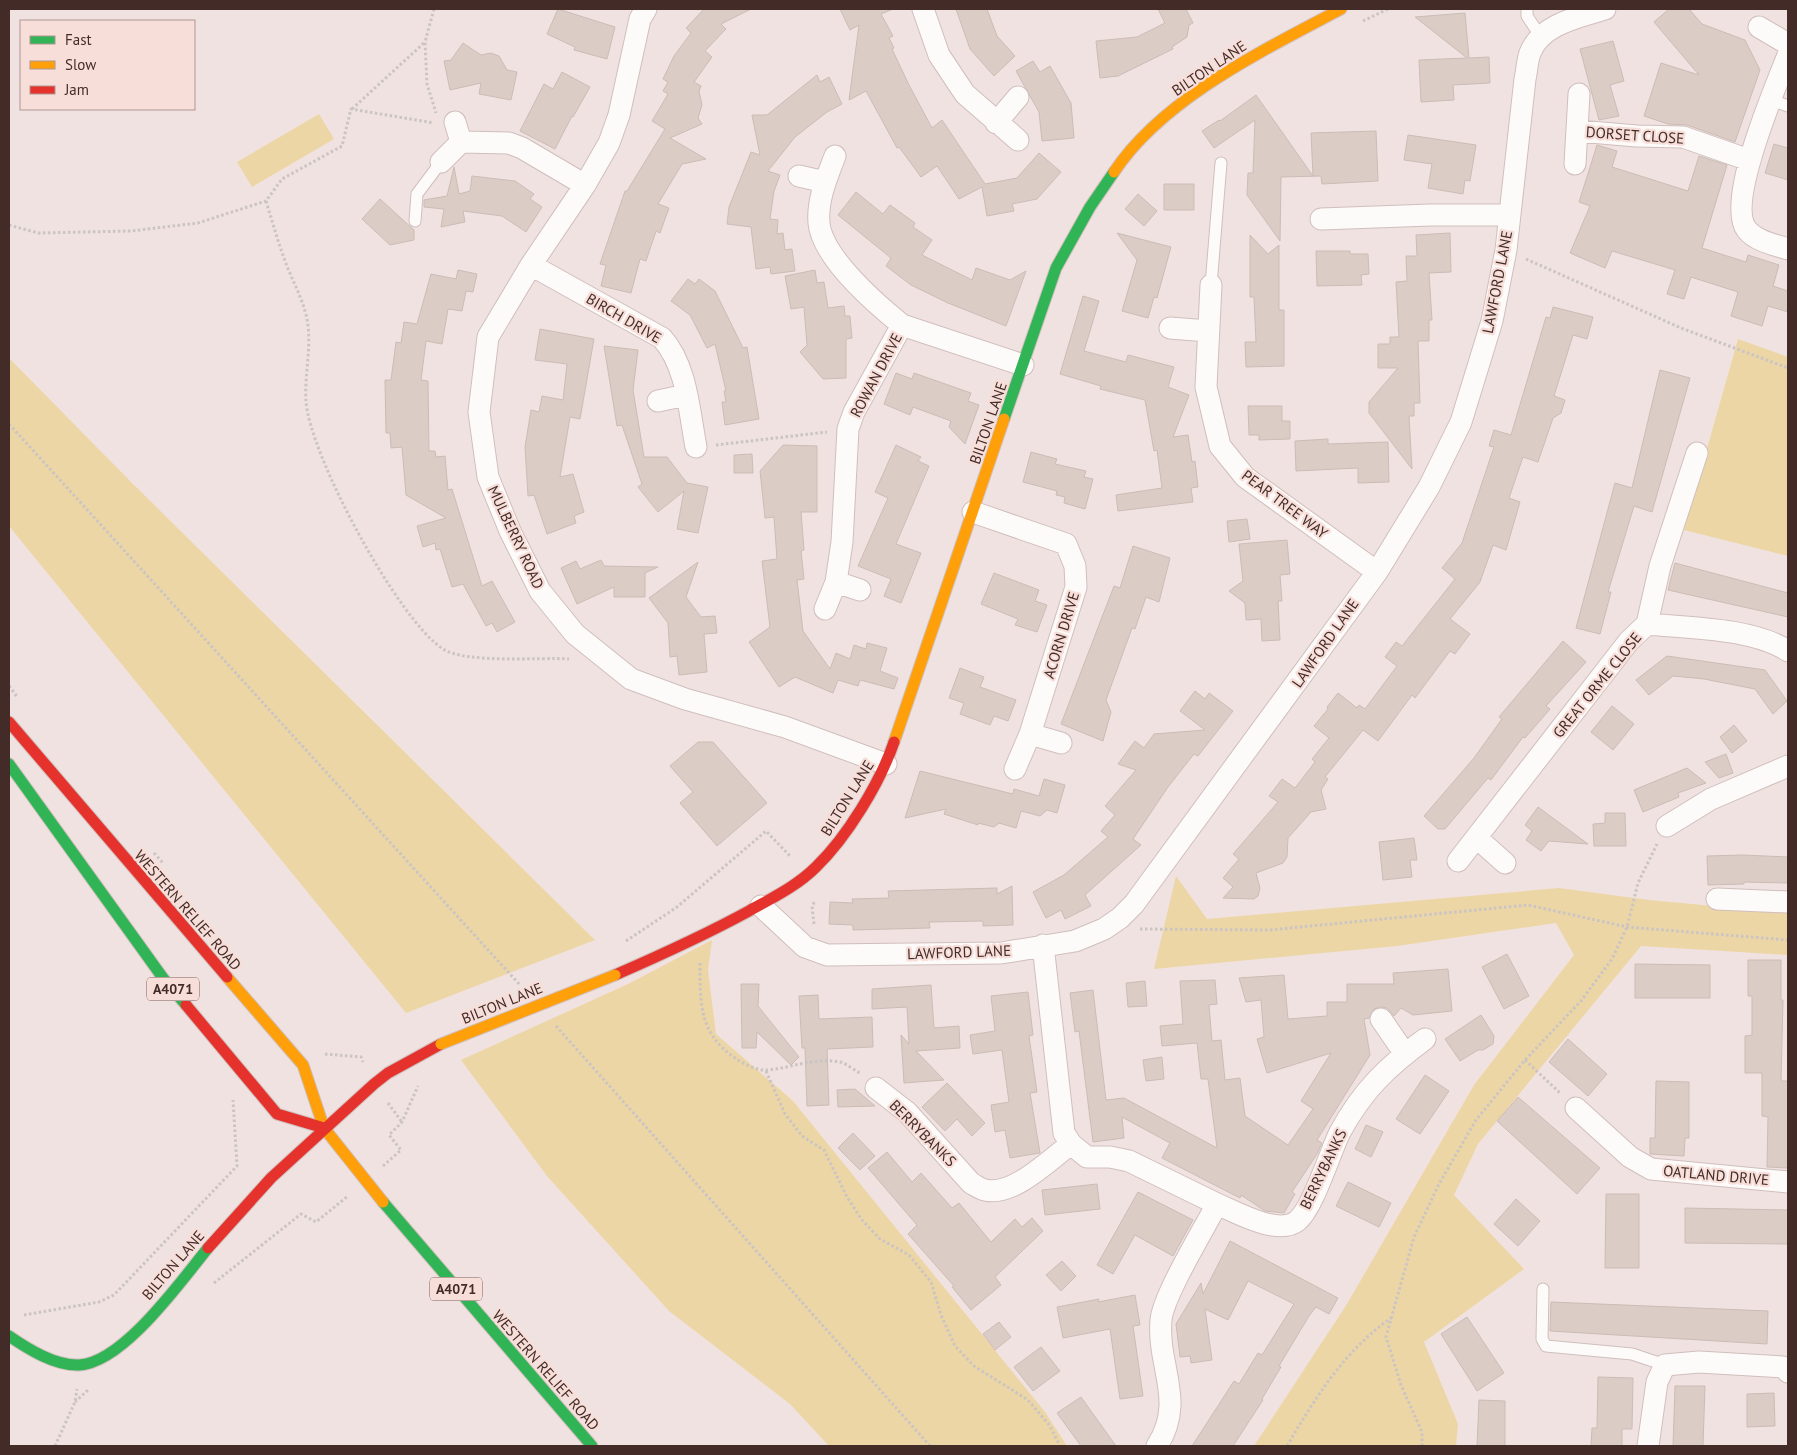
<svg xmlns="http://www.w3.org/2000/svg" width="1797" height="1455" font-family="'PT Sans',sans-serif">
	<rect width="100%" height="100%" fill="#f0e2e0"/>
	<!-- green -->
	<path fill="#edd6a6" d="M319 114 334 139 252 187 237 162Z
		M1738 339 1788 357V556L1684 530Z
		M9 358 131 482 595 940 406 1013 9 526Z
		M1176 876 1207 919 1559 888 1649 900 1788 913V955L1641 946 1478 1144 1454 1195 1524 1269 1424 1342 1458 1424 1456 1446H1254L1347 1304 1474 1085 1574 955 1556 923 1397 946 1154 969Z
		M712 940 708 970 716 1034 793 1101 1045 1412 1067 1446H829L790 1404 669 1311 547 1176 461 1060 628 984Z"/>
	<!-- building -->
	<path fill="#dcccc6" stroke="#ccbcb6" d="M558 9 615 27 607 59 574 50 575 47 547 34Z
		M704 9H751L721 24 726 29 705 51 712 57 694 82 701 86 699 91 702 105 698 118 702 124 670 138 706 159 682 164 658 204 669 208 660 233 656 231 646 261 640 259 631 293 601 286 606 265 600 264 625 191H627L665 129 652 121 668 94 663 91 668 82 663 79 674 56 691 33 686 28Z
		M840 9H893L881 14 893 36 889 38 894 48 892 49 909 85 932 128 942 120 985 184 1017 178 1039 153 1061 172 1037 199 1012 204 1014 211 987 216 982 187 959 199 937 166 921 177 899 147 897 148 866 91 849 100 859 25 850 30Z
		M956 9H987L997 36 1015 56 994 76 970 49Z
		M1158 9H1186L1193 23 1189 25 1187 37 1172 47 1173 49 1118 76 1100 78 1096 41 1137 37 1165 23Z
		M1669 9H1689L1702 24 1745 40 1760 70 1735 142 1687 125 1668 124 1644 116 1661 63 1699 75 1654 22Z
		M1465 13 1469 58 1489 57 1490 83 1453 85 1454 100 1421 102 1419 60 1467 58 1415 17Z
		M1613 41 1624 81 1610 85 1619 116 1599 120 1580 49Z
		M463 43 481 55 491 53 499 56 507 70 517 72 511 100 479 94 481 83 450 90 444 61 451 60Z
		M1033 61 1040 72 1050 66 1071 103 1074 138 1042 141 1039 112 1016 71Z
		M562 72 590 87 573 117 572 116 555 149 520 131 544 84 553 89Z
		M817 75 820 82 829 77 842 104 827 112 795 137 768 171 780 175 774 191 770 219 778 220 777 234 783 233 785 250 792 249 795 271 771 274 770 267 756 269 751 227 727 224 729 207 751 152 760 155 752 115H767Z
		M1256 95 1313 176 1311 133 1376 131 1378 181 1322 184 1321 176 1281 177 1280 241 1247 195 1248 173H1253L1255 120 1214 148 1202 131 1219 120 1220 121Z
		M1408 135 1476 145 1470 181 1465 180 1463 194 1428 188 1432 164 1404 160Z
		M1774 144 1788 148V180L1765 173Z
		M1597 145 1617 151 1612 167 1688 191 1699 156 1727 165 1702 248 1746 262 1748 255 1779 265 1773 286 1788 291V312L1768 306 1762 326 1731 316 1738 292 1691 277 1684 299 1667 294 1675 270 1612 251 1605 268 1570 253 1590 206 1579 202Z
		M454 167 459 194 470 191 472 176 515 181 534 194 530 199 542 207 526 232 502 216 463 211 465 222 441 227 444 209 424 207V200L447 196Z
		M1164 184H1194V210H1164Z
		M856 192 883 214 890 205 915 223 913 227 932 240 922 255 972 280 976 268 1010 280 1026 271 1006 326 948 303 911 285 886 266 891 258 838 215Z
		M1138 194 1157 211 1144 226 1125 209Z
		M380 199 414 230V240L390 245 362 219Z
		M1117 233 1171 247 1157 298 1154 297 1148 318 1122 311 1137 260Z
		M1450 233 1451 272 1429 273 1432 320H1429V341H1418L1420 403H1414V416H1409L1412 469 1369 413V402L1398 368H1378V344H1390V337H1399L1396 282 1407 281 1406 256H1417L1416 235Z
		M1250 235 1268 254 1279 245V310H1284V366L1246 367 1245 342H1256L1254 297H1250Z
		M1316 251H1350V254H1368L1369 274 1361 275 1362 285 1317 286Z
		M458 270 477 274 473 292 466 291 462 311 448 309 442 344 426 341 421 380 428 381 429 451H435L436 457 445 456 448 490 452 489 482 586 492 581 515 622 497 632 492 623 486 626 463 584 452 587 440 549 436 550 435 543 423 547 417 526 446 518 406 495 402 447 391 448 390 433H386L385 380H391L396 342 401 343 404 322 417 324 431 274 456 279Z
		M815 270 817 283 824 282 828 308 844 306 845 316H850L852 338 846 339V378L823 379 800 352 807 345 804 307 791 309 785 276Z
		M688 279 695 284 699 279 715 291 743 348 747 347 759 419 725 425 722 402H726L724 391H726L715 344 707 348 690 315 671 301Z
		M1083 296 1099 301 1084 351 1126 362 1128 355 1174 367 1168 387 1189 395 1173 437 1188 435 1192 462 1195 461 1198 487 1191 488 1193 502 1118 511 1116 495 1162 488 1157 450 1154 451 1145 400 1100 389 1101 386 1060 374Z
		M1553 307 1593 317 1587 339 1573 335 1554 396 1565 400 1561 413 1553 418 1538 462 1523 457 1509 498 1520 502 1506 550 1493 545 1480 582 1450 619 1470 634 1455 654 1450 651 1415 698 1412 695 1378 741 1363 730 1325 777 1328 779 1321 790 1326 809 1311 812 1288 838 1287 857 1283 863 1256 873 1260 888 1258 896 1254 899 1223 898 1233 887 1223 878 1239 859 1233 854 1278 802 1269 796 1282 779 1295 788 1315 762 1312 759 1329 738 1314 726 1328 709 1327 707 1338 693 1357 708 1359 705 1365 709 1397 666 1385 657 1396 642 1402 646 1455 579 1442 568 1462 543 1494 447 1489 446 1494 430 1511 435 1546 317 1550 318Z
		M540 329 594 339 580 419 570 417 560 477 573 474 584 512 574 516 576 523 547 534 534 495 528 496 525 447 531 410 539 412 542 396 563 400 567 364 535 360Z
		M604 346 638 350 633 390 644 457H667L687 483 708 487 698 533 677 529 684 491 658 512 638 487 642 484 622 425 617 426Z
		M1660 370 1690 378 1652 512 1634 506 1608 592H1611L1600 634 1576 628 1615 483 1632 488Z
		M896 373 912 379 914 373 971 393 968 401 979 405 965 444 949 427 951 421 913 407 910 415 884 404Z
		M1248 406H1282V421H1290V439L1259 440V435H1249Z
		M1328 439V444L1388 442 1389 482 1358 483V468L1296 471 1295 441Z
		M783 445 817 446V512H801L804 550 801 551 804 579 797 580 803 631 830 669 836 653 850 659 854 645 866 649 867 643 887 648 880 671 898 678 894 689 860 680 858 686 838 680 833 693 795 677 779 687 749 642 770 627 762 561 777 559 774 517 765 518 760 471Z
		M896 445 921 457 918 461 929 466 896 544 921 553 901 603 884 596 891 579 858 566 888 498 875 492Z
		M1031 452 1057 459 1055 464 1086 471 1084 477 1093 479 1085 509 1064 503 1065 497 1056 495 1057 491 1023 482Z
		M752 454 753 473H734V455Z
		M1247 519 1250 539 1229 542 1227 521Z
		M1287 540 1290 574 1280 575 1282 601H1278L1280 640 1262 641 1261 619 1246 620 1245 603 1229 591 1243 581 1239 544Z
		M1133 546 1170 558 1159 602 1146 597 1135 629 1132 628 1106 700 1111 712 1103 741 1061 724 1114 586 1120 588Z
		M601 560 604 566 658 567 645 573V597H614V587L577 604 561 568 576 561 580 569Z
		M698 562 686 597 701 617 715 616 717 633 704 634 707 672 679 675 677 656 670 657 668 623 649 598Z
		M1675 563 1788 593V617L1668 590Z
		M994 573 1039 590 1035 601 1047 605 1037 632 1015 625 1018 619 981 604Z
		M1563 641 1586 662 1546 706 1550 709 1525 738 1523 737 1491 780 1488 778 1445 829H1438L1424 816 1474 758 1502 719 1499 717Z
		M1667 656 1765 670 1787 701 1773 714 1755 689 1704 679 1673 676 1649 695 1636 680Z
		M960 668 984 677 980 687 1016 700 1008 721 994 716 990 725 960 714 964 703 949 698Z
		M1195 691 1205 699 1209 693 1233 711 1198 756 1194 754 1168 787 1133 839 1141 845 1085 895 1091 906 1065 919 1061 910 1046 918 1033 892 1064 875 1108 837 1101 831 1115 815 1105 806 1136 770 1118 764 1135 741 1144 748 1154 734 1205 730 1180 711Z
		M1612 706 1634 724 1613 750 1591 732Z
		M1734 725 1747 741 1732 753 1720 737Z
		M698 742H713L767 803 717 846 680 803 693 792 670 766Z
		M1726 754 1733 773 1719 778 1705 762Z
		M1687 768 1706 783 1678 793 1679 797 1643 812 1634 790Z
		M920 771 1013 794 1014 789 1039 796 1044 779 1065 785 1057 813 1047 810 1040 816 1021 811 1016 828 999 823 994 827 978 823V825L944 814 946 809 905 818Z
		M1538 807 1588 844 1549 841 1541 851 1526 840 1532 831 1525 825Z
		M1605 813H1625L1626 846H1594L1593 824 1605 823Z
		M1414 838 1417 860H1410L1412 877 1383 880 1379 842Z
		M1743 855 1788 857V883L1744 882V884L1708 885 1707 856Z
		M1012 886 1013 925 983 926V921L929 922 930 928 853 930V925L829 924 830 902 853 903 852 899 889 898 888 891 997 888V894Z
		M1507 954 1529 996 1504 1009 1482 967Z
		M1748 960H1781V1000H1783L1781 1081H1788V1168L1767 1167 1768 1117 1762 1116V1073H1745V1036L1752 1035V996H1748Z
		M1635 964 1710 965V998H1635Z
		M1448 969 1452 1011 1413 1015 1401 1008 1394 1016 1387 1008 1380 1007 1374 1009 1369 1018 1364 1019 1370 1055 1317 1140 1322 1143 1317 1154 1292 1192 1295 1194 1284 1213 1265 1211 1241 1195 1240 1198 1162 1158 1170 1143 1122 1117 1124 1138 1093 1142 1079 1031 1075 1032 1070 993 1093 990 1106 1100 1124 1098 1217 1148 1208 1079H1201L1197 1043 1162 1046 1160 1026 1183 1024 1180 981 1215 980 1217 1004 1209 1005 1212 1041 1221 1040 1225 1080 1240 1078 1245 1116 1288 1145 1313 1109 1301 1101 1331 1053 1267 1073 1257 1039 1264 1037 1261 1000 1246 1002 1239 978 1284 975 1288 1019 1327 1016V1002H1347V984H1394L1393 973Z
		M1145 981 1147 1006 1128 1007 1126 983Z
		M741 984H759L758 1006 799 1057 791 1065 757 1032 756 1048H742Z
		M931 985 934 1028 959 1026 960 1048 916 1051 944 1080 904 1083 901 1035 909 1044 907 1007 872 1009V989Z
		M1028 992 1033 1035 1029 1036 1037 1092 1030 1093 1040 1153 1010 1158 1005 1130 995 1132 991 1105 1009 1102 1002 1050 973 1054 970 1035 995 1031 991 996Z
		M818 995 819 1019 872 1017 873 1047 827 1049 829 1105 807 1106 805 1048H802L799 996Z
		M1481 1015 1494 1036 1493 1044 1483 1050H1478L1460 1061 1445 1039Z
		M1568 1039 1607 1074 1588 1096 1549 1062Z
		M1162 1057 1164 1079 1146 1081 1143 1060Z
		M1425 1075 1449 1091 1420 1134 1396 1119Z
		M1656 1081 1689 1082V1138H1685L1684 1156 1650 1154V1138H1655Z
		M947 1083 985 1123 972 1136 957 1119 945 1131 922 1107Z
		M855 1089 875 1106 838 1107 837 1090Z
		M1518 1097 1600 1168 1577 1194 1497 1121Z
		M1366 1125 1383 1132 1371 1157 1355 1149Z
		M853 1133 875 1156 860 1170 838 1148Z
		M887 1152 912 1182 921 1173 952 1208 959 1203 991 1242 1015 1219 1022 1227 1032 1218 1043 1231 995 1277 1001 1285 971 1310 952 1287 954 1286 908 1234 917 1225 868 1168Z
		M1348 1182 1391 1203 1379 1227 1336 1206Z
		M1097 1184 1100 1209 1045 1215 1042 1190Z
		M1138 1192 1193 1220 1173 1256 1135 1235 1113 1274 1097 1265Z
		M1606 1194H1639V1268H1605Z
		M1516 1199 1540 1221 1518 1246 1494 1224Z
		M1685 1208 1788 1210V1244L1685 1243Z
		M1230 1241 1338 1298 1329 1314 1316 1307 1309 1316 1279 1366 1281 1367 1262 1399 1263 1400 1233 1446H1192L1234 1381 1239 1384 1258 1353 1262 1355 1294 1304 1248 1281 1228 1320 1205 1309 1212 1360 1191 1363 1190 1356 1180 1357 1176 1324 1201 1283 1203 1294Z
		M1062 1261 1076 1276 1061 1291 1046 1275Z
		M1135 1295 1140 1325 1133 1326 1143 1396 1120 1399 1110 1329 1063 1338 1057 1307 1099 1299 1098 1302Z
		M1551 1302 1768 1311 1767 1344 1550 1331Z
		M1467 1317 1504 1373 1477 1391 1441 1334Z
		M999 1322 1011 1337 995 1350 983 1334Z
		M1041 1347 1060 1371 1033 1391 1014 1367Z
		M1598 1377 1633 1378 1632 1429H1622V1446H1591L1592 1428H1597Z
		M1675 1386H1705L1703 1446H1673Z
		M1774 1393 1775 1426 1747 1427V1394Z
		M1081 1397 1116 1446H1081L1057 1413Z
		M1479 1400 1505 1401V1446H1477Z"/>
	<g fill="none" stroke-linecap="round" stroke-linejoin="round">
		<defs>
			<path id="lane" d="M1527 9V16L1541 37
				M1771 100 1788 106
				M415 221 417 194 441 162
				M1211 285 1221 163
				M1543 1289 1542 1339 1546 1346 1632 1354 1665 1365"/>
			<path id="street" d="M646 9 640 19 619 115 609 143 585 185 531 265 488 337 479 412 488 477 510 531 540 591 575 634 631 679 685 699 785 727 886 764
				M923 9 939 55 965 94 1018 140
				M1759 27 1788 44
				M1788 55C1776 86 1725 203 1747 230 1756 241 1775 245 1788 249
				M996 123 1018 97
				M1578 131 1637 136 1683 137 1749 160
				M461 142 509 143 522 148 585 185
				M835 156C827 177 817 200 819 223 822 257 876 304 902 325
				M441 162 461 142 455 122
				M1575 164 1579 94
				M799 176 825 182
				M1321 219 1430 215H1509
				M531 265 662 338C687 366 689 411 696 447
				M1211 285 1206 387 1220 446 1245 477 1377 572
				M1170 328 1208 331
				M658 401 686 395
				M973 512 1066 544 1075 566 1076 587 1030 734 1015 769
				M836 582 860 590
				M825 609 836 582 842 542 848 429 854 412 902 325 1023 365
				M1647 624 1660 566 1697 453
				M1030 734 1061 743
				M1667 826 1711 799 1788 766
				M1477 838 1505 863
				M1458 861 1629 641 1647 624C1689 628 1753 628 1788 651
				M1717 899 1788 902
				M761 906 805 947 827 955 1001 953 1075 941 1104 929 1120 918 1134 904 1377 572 1429 487 1461 422 1492 321 1506 250 1525 79C1527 71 1527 61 1530 53 1541 24 1579 17 1605 9
				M1043 945 1064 1133 1071 1144
				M1381 1019 1405 1054
				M876 1088 907 1112 971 1183C975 1185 980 1189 985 1190 1013 1197 1050 1159 1071 1144L1087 1157H1110L1129 1161 1217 1204C1204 1229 1163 1296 1161 1320 1157 1367 1186 1401 1157 1446
				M1576 1108 1630 1157 1651 1169 1788 1182
				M1217 1204C1236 1212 1278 1236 1297 1221 1313 1209 1330 1152 1340 1132 1363 1090 1387 1067 1425 1039
				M1648 1446 1657 1382 1665 1365 1699 1362 1783 1367 1788 1372"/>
			<path id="fast" d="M1004 419 1056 268 1090 207 1114 172
				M9 764 163 978 186 1005
				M383 1202 592 1446
				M9 1336C28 1349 55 1366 79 1365 123 1363 181 1281 208 1248"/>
			<path id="slow" d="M1114 172C1163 98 1264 50 1341 9
				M894 742 1004 419
				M227 977 303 1065 324 1128 383 1202"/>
			<path id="jam" d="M9 722 227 977
				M615 975C661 955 705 935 749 911 772 898 797 886 816 867 847 837 880 783 894 742
				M186 1005 277 1114 324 1128
				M208 1248 271 1178 374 1084 388 1073 441 1044"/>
		</defs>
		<!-- lane casing -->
		<use href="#lane" stroke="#d0bfbc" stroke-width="13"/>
		<!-- street casing -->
		<use href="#street" stroke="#d0bfbc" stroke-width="23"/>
		<!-- fast casing -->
		<use href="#fast" stroke="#d0bfbc" stroke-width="13"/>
		<!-- slow casing -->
		<use href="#slow" stroke="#d0bfbc" stroke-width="13"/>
		<!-- jam casing -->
		<use href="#jam" stroke="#d0bfbc" stroke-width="13"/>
		<!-- path -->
		<path stroke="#cac4c3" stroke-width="3" stroke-dasharray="2.5 2.5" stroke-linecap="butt" d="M434 9 425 42 427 84 436 113
			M1363 21 1388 9
			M352 109 425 42
			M266 201C272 220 277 239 284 258 290 276 300 293 305 311 314 341 304 371 306 401 309 454 398 620 443 649 466 664 539 657 569 659
			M9 225 38 233 131 231 198 223 266 201 282 179 342 146 351 109 434 123
			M1526 259 1681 328 1788 368
			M9 424 520 985
			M716 445 827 432
			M9 686 18 698
			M154 853 163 863
			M814 924 812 906 815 901
			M1140 929 1269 930 1528 905 1627 927 1788 940
			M626 941 677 907 766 831 791 857
			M700 963C700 1004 699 1033 735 1058 744 1064 757 1071 767 1070 792 1068 814 1057 840 1062 847 1064 854 1070 860 1073
			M556 1026 930 1446
			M325 1054 361 1057 363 1062
			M1525 1060 1561 1094
			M766 1071 785 1114 802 1136 824 1150 847 1197 862 1220 880 1239 909 1255 931 1282 941 1315 955 1346 974 1366 1028 1400 1050 1426 1060 1446
			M388 1103 402 1122
			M383 1166 401 1150 389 1135 402 1122 418 1086
			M214 1283 301 1214 316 1222 348 1196
			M24 1315 99 1302 114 1295 237 1166 233 1100
			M75 1402 89 1389
			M55 1446 75 1402 77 1389
			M1287 1446C1315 1398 1345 1350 1391 1318
			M1422 1446V1432L1401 1385 1386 1337 1414 1237 1439 1184 1476 1120 1525 1060 1581 1001 1612 959 1627 927 1638 883 1657 844"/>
		<!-- lane -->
		<use href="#lane" stroke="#fdfbfa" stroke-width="11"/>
		<!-- street -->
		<use href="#street" stroke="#fdfbfa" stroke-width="21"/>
		<!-- fast -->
		<use href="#fast" stroke="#30b455" stroke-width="11"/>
		<!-- slow -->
		<use href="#slow" stroke="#ff9f0a" stroke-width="11"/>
		<!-- jam -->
		<use href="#jam" stroke="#e5322d" stroke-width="11"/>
		<defs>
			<path id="slow-bridge" d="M441 1044 615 975"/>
		</defs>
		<!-- slow-bridge casing -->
		<use href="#slow-bridge" stroke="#d0bfbc" stroke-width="13" stroke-linecap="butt"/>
		<!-- slow-bridge -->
		<use href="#slow-bridge" stroke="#ff9f0a" stroke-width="11"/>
	</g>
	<g text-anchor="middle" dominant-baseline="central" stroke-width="4.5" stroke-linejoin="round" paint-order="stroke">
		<!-- shield labels -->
		<g fill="#f7ded9" stroke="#79615d" stroke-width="1">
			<rect x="147" y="977.5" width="52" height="23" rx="4"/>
			<rect x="430" y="1277.5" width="52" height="23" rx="4"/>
		</g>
		<g font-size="14" font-weight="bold" fill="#432c28">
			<text x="173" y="989">A4071</text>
			<text x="456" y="1289">A4071</text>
		</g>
		<!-- street labels -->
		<g font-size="15" fill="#432c28" stroke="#f7ded9">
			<text transform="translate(1209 68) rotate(-34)">BILTON LANE</text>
			<text transform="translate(1635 135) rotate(4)">DORSET CLOSE</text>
			<text transform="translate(1497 282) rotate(-79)">LAWFORD LANE</text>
			<text transform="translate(624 318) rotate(30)">BIRCH DRIVE</text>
			<text transform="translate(876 375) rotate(-62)">ROWAN DRIVE</text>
			<text transform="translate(988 423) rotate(-71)">BILTON LANE</text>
			<text transform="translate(1285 504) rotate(37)">PEAR TREE WAY</text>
			<text transform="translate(516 537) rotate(65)">MULBERRY ROAD</text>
			<text transform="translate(1061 635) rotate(-73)">ACORN DRIVE</text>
			<text transform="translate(1325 643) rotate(-55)">LAWFORD LANE</text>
			<text transform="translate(1597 685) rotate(-51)">GREAT ORME CLOSE</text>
			<text transform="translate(847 798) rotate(-58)">BILTON LANE</text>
			<text transform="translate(188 910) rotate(49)">WESTERN RELIEF ROAD</text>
			<text transform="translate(959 952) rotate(-2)">LAWFORD LANE</text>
			<text transform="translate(502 1003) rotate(-22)">BILTON LANE</text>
			<text transform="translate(923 1133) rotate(45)">BERRYBANKS</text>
			<text transform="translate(1323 1169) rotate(-64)">BERRYBANKS</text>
			<text transform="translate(1716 1175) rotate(5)">OATLAND DRIVE</text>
			<text transform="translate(173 1265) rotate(-49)">BILTON LANE</text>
			<text transform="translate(546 1370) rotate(49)">WESTERN RELIEF ROAD</text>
		</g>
	</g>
	<!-- border -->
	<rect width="1797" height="1455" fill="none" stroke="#432c28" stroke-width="20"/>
	<!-- legend -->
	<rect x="20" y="20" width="175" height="90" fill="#f7ded9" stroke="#af9792"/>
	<rect x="30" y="36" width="25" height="8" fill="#30b455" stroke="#af9792"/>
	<text x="65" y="45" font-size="15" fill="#432c28">Fast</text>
	<rect x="30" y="61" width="25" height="8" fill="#ff9f0a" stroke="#af9792"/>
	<text x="65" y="70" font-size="15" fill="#432c28">Slow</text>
	<rect x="30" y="86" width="25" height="8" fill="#e5322d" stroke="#af9792"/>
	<text x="65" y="95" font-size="15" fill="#432c28">Jam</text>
</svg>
